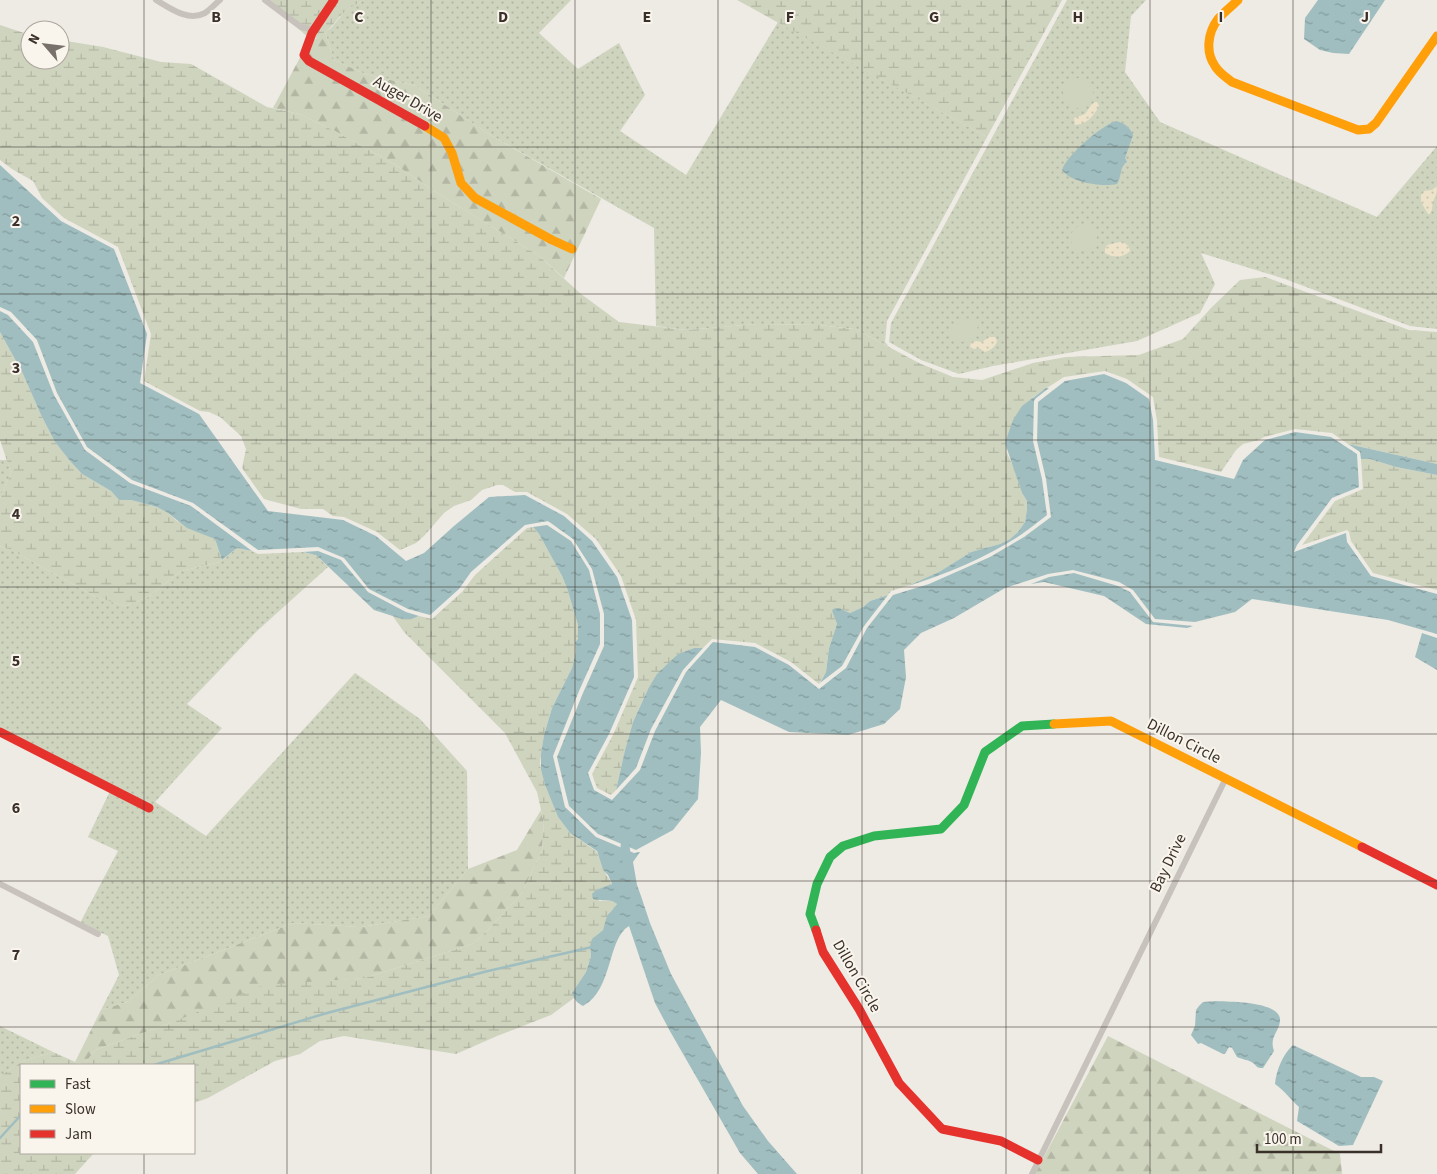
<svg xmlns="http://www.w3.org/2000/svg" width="1437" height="1174" font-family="'Source Sans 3',sans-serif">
	<defs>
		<pattern id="grass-dots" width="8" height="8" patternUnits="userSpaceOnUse" patternTransform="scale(1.25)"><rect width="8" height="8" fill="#ced4be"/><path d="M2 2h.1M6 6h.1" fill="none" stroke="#b2b6a3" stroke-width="1.8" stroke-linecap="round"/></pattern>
		<pattern id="forest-firs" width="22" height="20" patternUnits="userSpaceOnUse" patternTransform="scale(1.25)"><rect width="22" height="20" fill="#ced4be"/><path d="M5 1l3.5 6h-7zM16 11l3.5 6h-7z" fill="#b2b6a3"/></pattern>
		<pattern id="wetland-marsh" width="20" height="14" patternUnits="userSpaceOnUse" patternTransform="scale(1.25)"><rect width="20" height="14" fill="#ced4be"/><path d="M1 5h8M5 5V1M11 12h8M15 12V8" fill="none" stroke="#b2b6a3"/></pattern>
		<pattern id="sand-dots" width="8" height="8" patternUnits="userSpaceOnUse" patternTransform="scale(1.25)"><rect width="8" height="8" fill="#ede3cb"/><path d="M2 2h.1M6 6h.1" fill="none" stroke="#ccc3ae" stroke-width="1.8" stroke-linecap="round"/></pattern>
		<pattern id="water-ripples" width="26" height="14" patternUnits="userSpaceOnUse" patternTransform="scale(1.25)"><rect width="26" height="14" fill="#a0bec0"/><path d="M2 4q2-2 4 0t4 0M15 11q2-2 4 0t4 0" fill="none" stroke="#839b9c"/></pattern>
	</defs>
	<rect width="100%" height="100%" fill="#eeeae4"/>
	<!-- grass -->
	<path fill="url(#grass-dots)" d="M364 0H571L539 33 578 69 619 43 645 95 620 131 686 175 778 22 987 137 887 321 885 342 889 347 855 329 818 325 757 324 686 330 656 326 654 228 492 136 416 86 365 74 334 60 325 32 331 28 346 10Z
		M1067 0H1146L1131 16 1125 72 1160 122 1377 217 1437 146V329L1410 326 1285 279 1201 253 1215 284 1200 313 1137 341 993 366 959 374 921 360 889 342 891 323Z
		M0 460H7L11 473 0 498Z
		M0 546 13 551 96 597 125 606 148 597 181 571 220 562 237 548 252 551 258 554 303 552 316 555 328 567 257 631 187 704 222 728 155 802 206 836 355 673 420 719 467 771 468 869 429 916 361 927 293 923 159 975 127 1002 101 1010 119 975 108 936 80 923 118 851 88 837 113 785 0 735Z
		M0 1026 53 1052 23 1061 0 1076Z"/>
	<!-- forest -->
	<path fill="url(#forest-firs)" d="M325 32 334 60 365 74 416 86 492 136 601 199 564 278 538 255 442 196 394 164 333 130 299 114 273 108 310 39H315Z
		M541 810 544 823 542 850 522 893 488 930 472 944 365 978 317 982 168 1024 95 1050 84 1065 75 1062 101 1010 127 1002 159 975 293 923 361 927 429 916 468 869 517 850Z
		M1108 1036 1340 1154 1342 1174H1035Z"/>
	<!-- wetland -->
	<path fill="url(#wetland-marsh)" d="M266 0H364C359 3 352 6 347 10 335 19 326 39 310 39Z
		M737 0H1062L987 137Z
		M0 25 30 35V60H60V40L103 47 161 62 191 64 267 107 299 114 333 130 394 164 442 196 538 255 581 294 619 322 686 330 757 324 818 325 855 329 919 363 953 377 982 380 1033 363 1066 357 1139 355 1183 339 1211 308 1240 280 1265 277 1409 330 1437 332V464L1348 444 1332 433 1295 429 1264 437 1259 440 1243 444 1236 450 1221 472 1159 457 1157 421 1153 397 1127 379 1105 371 1064 377 1033 397 1006 451 1014 468 1022 493 1027 501V509L1025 522 1018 532 1010 539 1000 544 971 552 939 572 917 583 891 591 888 595 870 601 863 607 850 613 844 610 832 611 837 624 829 648 826 672 819 684 791 662 755 643 712 639 703 648H694L678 654 648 689 633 722 625 750 616 790 611 795 597 788 592 774 613 735 638 677 636 620 621 576 596 539 567 514 527 492H515L503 485H497L482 490 471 500 454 506 444 513 424 536 416 543 400 550 377 532 344 517 333 516 323 509H301L264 499 242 468 246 449 241 436 220 417 209 412 200 411 144 381 151 334 118 247 64 218 42 198 33 181 12 169 0 160Z
		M0 332 23 374 41 415 55 442 70 461 82 474 111 491 119 500H131L157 507 168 513 177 521 215 539 222 560 220 562 181 571 148 597 125 606 96 597 13 551 0 546V498L11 473 0 440Z
		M1361 459H1370L1396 467 1437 475V590L1373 573 1351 541 1349 532 1347 530 1302 545 1335 501 1363 489Z
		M533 527 539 534 562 576 567 588 578 625V639L575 642 576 651 572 668 552 708 544 735 540 763 541 770 545 785 558 817 570 833 596 851C599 856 600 861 602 867 605 873 609 878 612 885L596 890 599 901C605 901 613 899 617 904L610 912 603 930 598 934 590 946 591 956 586 972 572 993 574 998 551 1015 497 1036 456 1054 344 1036 320 1041 300 1054 275 1061 208 1098 194 1103V1065H84L95 1050 168 1024 264 985 365 978 472 944 488 930 522 893 542 850 544 823 537 792 505 733 404 632 392 615 402 619H412L419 616 432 619 462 592 475 575 527 528Z
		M53 1052 82 1065H21V1153H94L75 1174H0V1076L23 1061Z"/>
	<!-- sand -->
	<path fill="url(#sand-dots)" d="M1095 102H1097L1099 106C1093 117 1087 124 1075 125L1074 118 1085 114 1092 104Z
		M1437 186C1437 193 1436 195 1433 202 1432 206 1433 209 1430 214H1428L1421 202V195L1424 191 1432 190Z
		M1120 242C1125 242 1130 246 1130 251 1123 258 1113 258 1105 253V249L1107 245Z
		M989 337H995L997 341C996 346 991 350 985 352L979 348 974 349 970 347 971 343 976 341 982 342Z"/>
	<!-- pitch -->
	<path fill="#ced4be" d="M1063 93a15 15 0 1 1 30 0a15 15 0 1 1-30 0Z
		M1071 238a13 13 0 1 1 26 0a13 13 0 1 1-26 0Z
		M962 318C986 318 980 340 960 342 945 336 948 323 962 318Z"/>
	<!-- water -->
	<path fill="url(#water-ripples)" d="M1318 0H1385L1349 54 1333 53 1320 50 1304 39 1305 18Z
		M1116 121C1124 123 1130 127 1133 135L1125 158 1127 162C1119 167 1122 177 1117 184 1102 187 1071 183 1062 170 1066 156 1102 125 1116 121Z
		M0 165 61 221 114 249 147 334 140 383 199 414 268 511 343 520 376 536 406 561 424 553 454 526 489 497 525 495 564 516 592 541 617 577 632 620 634 677 609 734 588 773 594 790 612 800 640 770 655 731 686 672 713 642 755 647 789 665 819 689 846 668 867 628 893 595 929 584 990 557 1024 537 1051 517 1046 479 1037 441 1038 402 1065 381 1104 374 1126 383 1149 399 1153 420 1155 460 1234 479 1243 460 1265 440 1295 432 1331 437 1357 454 1359 487 1332 498 1297 545 1294 552 1346 533 1347 542 1371 576 1437 594V634L1388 620 1252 599 1235 612 1195 622 1155 619 1133 590 1119 582 1073 570 1048 574 1005 588 954 618 921 633 904 650 906 677 900 709 884 724 848 735 789 732 721 700 700 727 701 753 698 799 673 830 636 850 598 834 569 806 557 757 583 693 604 646V614L592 569 573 539 548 521 525 525 471 572 459 589 430 615 408 609 369 589 344 558 318 547 258 550 193 503 132 480 87 447 57 393 37 340 11 312 0 307Z
		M0 311 8 315 33 342 54 395 85 450 130 483 191 506 252 551 237 548 222 560 215 539 187 528 168 513 157 507 131 500H119L111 491 82 474 70 461 55 442 41 415 23 374 0 332Z
		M1046 388H1049L1035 399 1034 401 1033 441 1042 479 1047 515C1039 521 1031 528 1022 534 990 556 946 574 908 586L939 572 971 552 1000 544 1010 539 1018 532 1025 522 1027 509V501L1022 493 1005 443 1013 420 1022 406Z
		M1348 444 1437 464V475L1396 467 1370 459H1361L1360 452Z
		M547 525 571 541 589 570 600 614V644L579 691 553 756 565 807 596 837 634 853 640 852 633 862 637 885 641 896 650 923 671 974 743 1106 768 1141 797 1174H758L740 1153 671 1033 655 1003 629 926C607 939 613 990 583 1006 577 1003 574 999 572 993L586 972 591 956 590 946 592 939 603 930 607 916 617 904C611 898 601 902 593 899L592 894 596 890 612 884 608 875 603 870 597 851 570 833 558 817 545 785 541 770V754L544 735 552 708 572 668 576 651 575 642 578 639V625L567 588 562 576 539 534 533 527Z
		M318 551 341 560 368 592 406 612 419 616 412 619H402L374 610 316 555 303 552Z
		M1074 573 1118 586 1130 592 1153 622 1193 626 1187 628 1146 624 1104 596 1044 582 1031 584 1049 577Z
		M888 595 864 626 842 666 820 683 826 672 829 648 837 624 832 611 833 609 839 608 850 613 863 607 870 601Z
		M1422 633 1437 638V670L1415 657Z
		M694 648H703L683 670 651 729 636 768 616 790 625 750 633 722 648 689 657 674 678 654Z
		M1216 1001C1229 1002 1282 1001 1280 1021 1279 1032 1269 1037 1274 1051L1263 1068C1256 1068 1257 1066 1253 1063 1249 1060 1241 1059 1237 1057L1232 1048 1229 1047 1225 1054H1223L1201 1043 1198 1044 1191 1035 1195 1026 1196 1010 1199 1006 1203 1002Z
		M1293 1045 1361 1077H1374L1383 1081 1353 1145 1339 1146 1297 1121 1299 1107C1290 1099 1285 1091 1275 1084 1276 1071 1283 1054 1293 1045Z"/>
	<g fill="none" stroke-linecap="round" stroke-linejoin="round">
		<!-- stream -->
		<path stroke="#a0bec0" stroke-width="2.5" d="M154 1065 327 1013 488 971 592 947
			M0 1138 21 1115"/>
		<!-- canal -->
		<path stroke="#a0bec0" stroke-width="9" d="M625 846 627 861"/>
		<!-- street -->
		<path stroke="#c8c2bc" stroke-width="6" d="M156 0C170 8 188 22 205 13 210 10 215 4 220 0
			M265 0 301 27 314 30
			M0 884 98 934
			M1032 1174 1226 778"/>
		<!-- fast -->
		<path stroke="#30b455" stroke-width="9" d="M816 930 810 914 817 884 830 857 843 846 874 836 941 829 964 805 985 752 1022 726 1054 724"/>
		<!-- slow -->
		<path stroke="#ff9f0a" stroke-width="9" d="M1238 0C1232 6 1224 12 1218 19 1208 32 1205 52 1215 66 1219 73 1226 77 1232 82L1358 130 1369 129 1376 123 1437 36
			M425 126 444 138 452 153 461 183 475 198 552 240 572 249
			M1054 724 1111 721 1362 847"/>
		<!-- jam -->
		<path stroke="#e5322d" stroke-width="9" d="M334 0 312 33 304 55 309 61 425 126
			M0 732 149 808
			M1362 847 1437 885
			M816 930 823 952 859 1009 899 1083 942 1129 1001 1141 1038 1160"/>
	</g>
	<!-- grid -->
	<path fill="none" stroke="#39302a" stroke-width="1" stroke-opacity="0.55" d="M144 0V1065M287 0V1174M431 0V1174M575 0V1174M718 0V1174M862 0V1174M1006 0V1174M1150 0V1174M1293 0V1174M0 147H1437M0 294H1437M0 440H1437M0 587H1437M0 734H1437M0 881H1437M0 1027H1437M144 1153V1174"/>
	<g text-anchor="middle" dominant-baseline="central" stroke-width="4" stroke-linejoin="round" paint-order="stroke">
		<!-- street labels -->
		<g font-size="16" fill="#39302a" stroke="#faf5ec">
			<text transform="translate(408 99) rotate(30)">Auger Drive</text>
			<text transform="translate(1184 741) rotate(27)">Dillon Circle</text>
			<text transform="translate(1168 863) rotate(-64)">Bay Drive</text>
			<text transform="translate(857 976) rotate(60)">Dillon Circle</text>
		</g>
	</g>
	<g font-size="16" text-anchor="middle" font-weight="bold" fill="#39302a" stroke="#faf5ec" stroke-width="4" stroke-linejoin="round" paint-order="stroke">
		<text x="216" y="22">B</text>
		<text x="359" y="22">C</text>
		<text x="503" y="22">D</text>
		<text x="647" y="22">E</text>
		<text x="790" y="22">F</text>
		<text x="934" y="22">G</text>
		<text x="1078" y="22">H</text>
		<text x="1221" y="22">I</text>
		<text x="1365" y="22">J</text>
		<text x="16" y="226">2</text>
		<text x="16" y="373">3</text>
		<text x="16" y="519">4</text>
		<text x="16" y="666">5</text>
		<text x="16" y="813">6</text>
		<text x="16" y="960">7</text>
	</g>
	<!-- legend -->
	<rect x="20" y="1064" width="175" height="90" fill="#faf5ec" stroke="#ada69e"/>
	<rect x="30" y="1080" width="25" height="8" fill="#30b455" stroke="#ada69e"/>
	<text x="65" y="1089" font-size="15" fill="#39302a">Fast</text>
	<rect x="30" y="1105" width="25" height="8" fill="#ff9f0a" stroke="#ada69e"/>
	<text x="65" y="1114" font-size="15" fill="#39302a">Slow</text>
	<rect x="30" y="1130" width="25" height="8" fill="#e5322d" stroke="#ada69e"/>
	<text x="65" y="1139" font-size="15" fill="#39302a">Jam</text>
	<!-- north arrow -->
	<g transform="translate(45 45) rotate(298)"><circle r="24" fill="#faf5ec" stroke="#ada69e"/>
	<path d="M0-4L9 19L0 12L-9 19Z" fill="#78716b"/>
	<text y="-8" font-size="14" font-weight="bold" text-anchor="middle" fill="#39302a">N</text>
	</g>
	<!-- scale -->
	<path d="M1257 1144v8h124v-8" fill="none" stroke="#39302a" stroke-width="2.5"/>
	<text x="1264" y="1144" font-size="15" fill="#39302a" stroke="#faf5ec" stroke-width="4" paint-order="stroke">100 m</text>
</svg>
